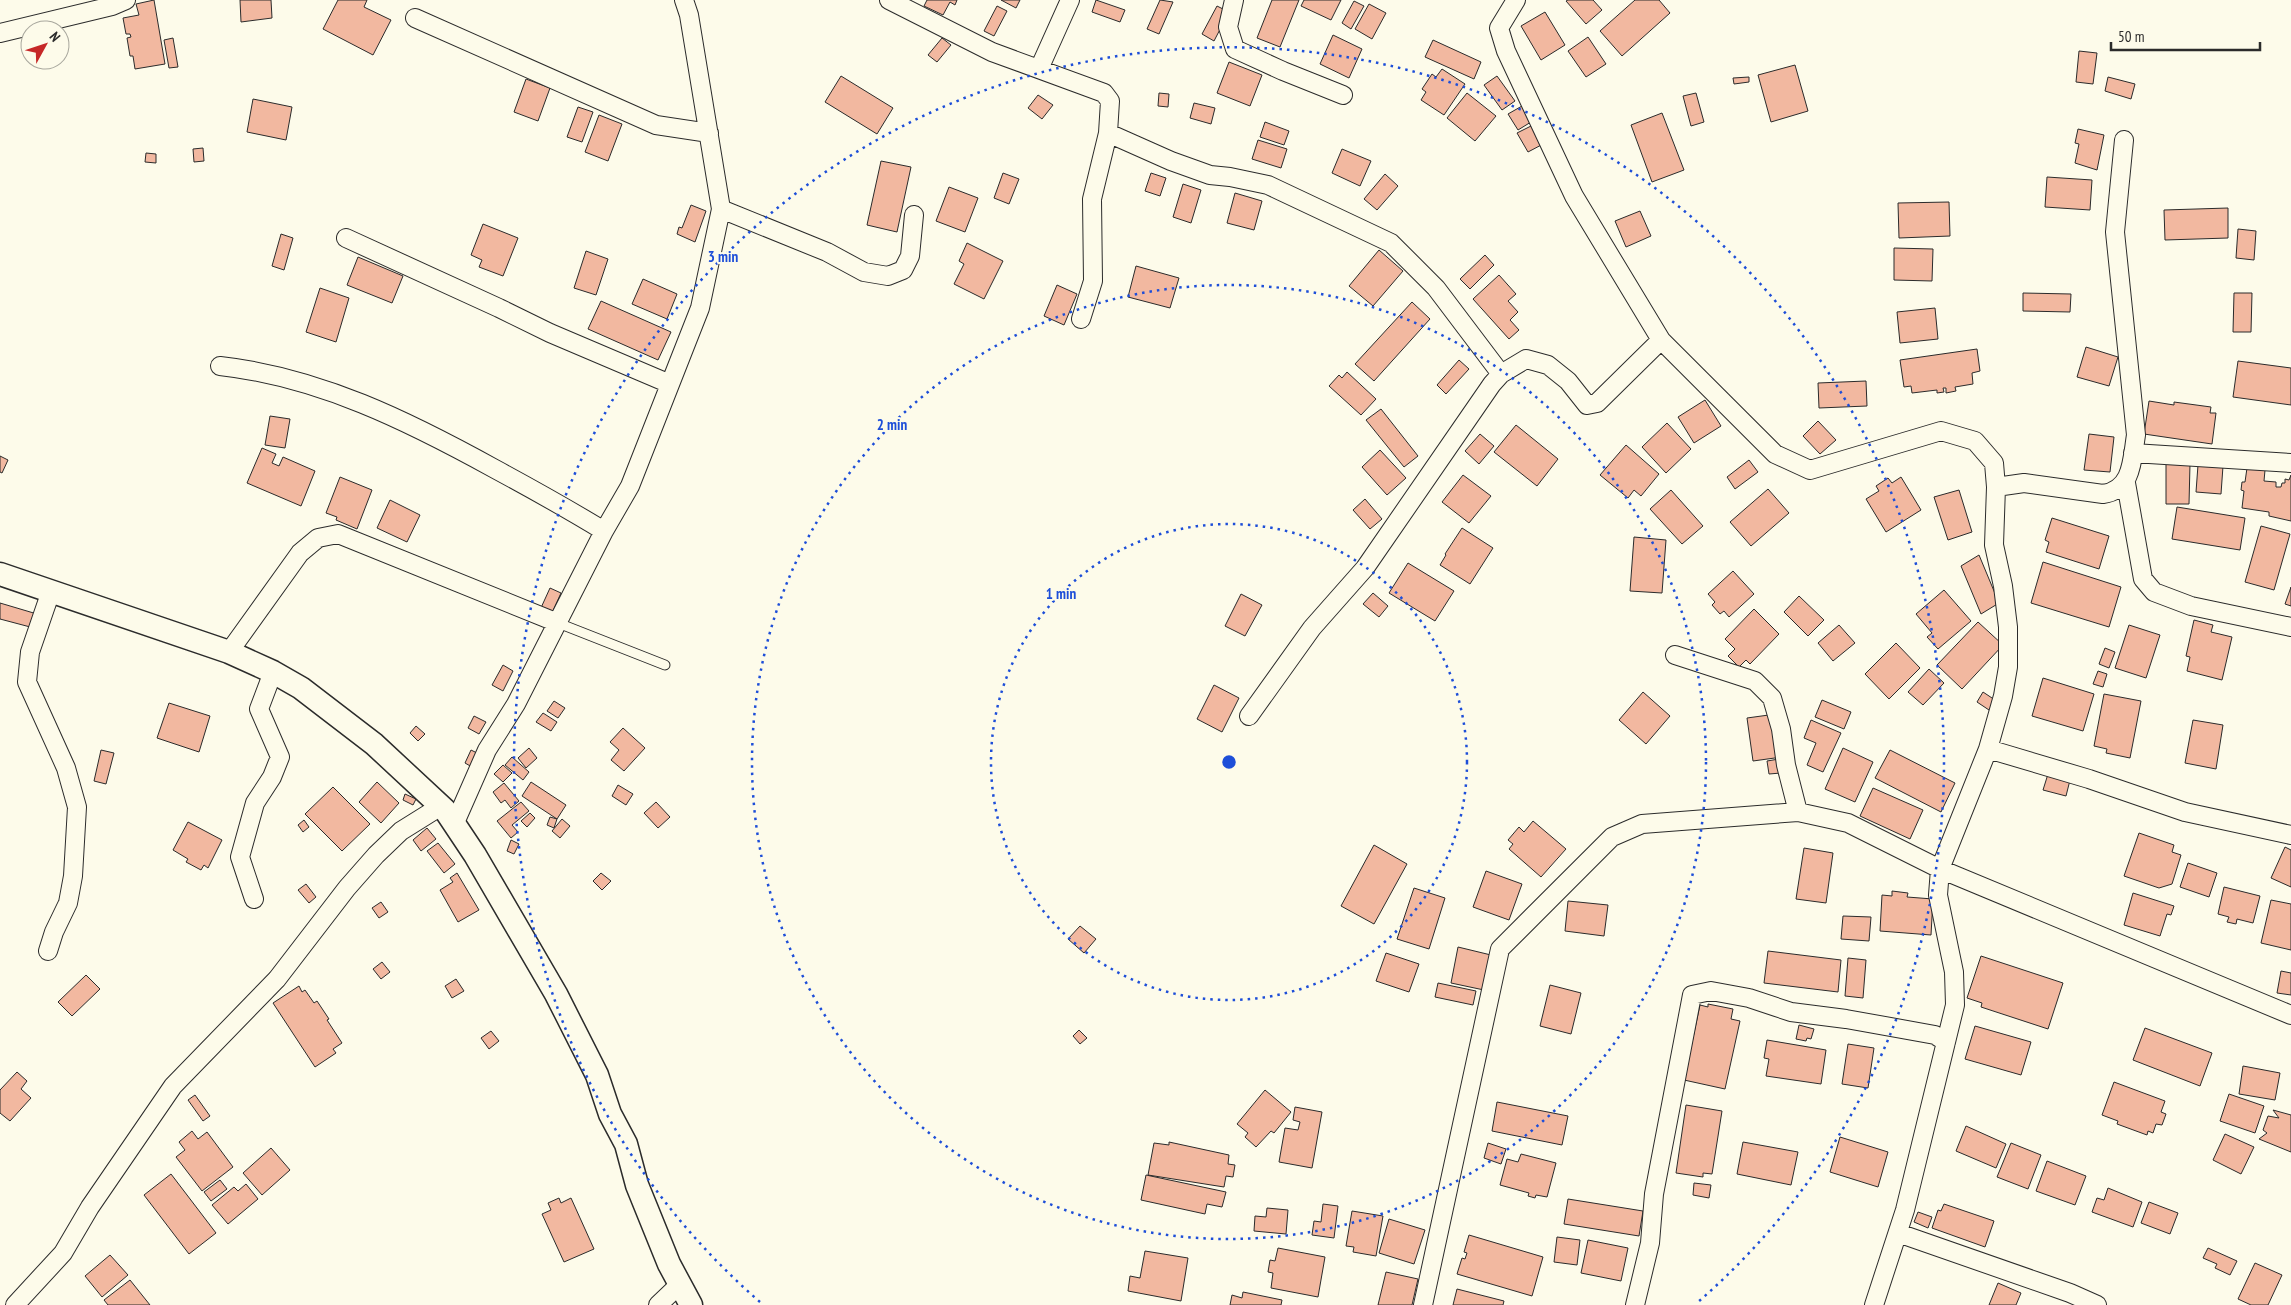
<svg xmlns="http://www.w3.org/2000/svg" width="2291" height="1305" font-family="'PT Sans Narrow',sans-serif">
	<rect width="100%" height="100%" fill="#fdfbea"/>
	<!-- building -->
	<path fill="#f2b8a0" stroke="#2b2b2b" d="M154 0 165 64 135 69 133 56H130L127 38 131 37 130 34H126L123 18 139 15 136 4Z
		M240 0H271L272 18 241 22Z
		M338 0H367L364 7 391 20 373 55 323 29Z
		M927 0H957L955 5 950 2 943 15 924 6Z
		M1001 0H1020L1016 8Z
		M1096 0 1125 10 1120 22 1092 12Z
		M1160 0 1173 2 1159 34 1147 29Z
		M1272 0H1299L1280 47 1257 38Z
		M1304 0H1341L1331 20 1301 6Z
		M1568 0H1593L1602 10 1586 24 1566 1Z
		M1635 0H1659L1670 13 1622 56 1600 31Z
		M1354 1 1364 6 1351 29 1342 23Z
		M1369 4 1386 13 1372 39 1355 29Z
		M997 6 1007 11 994 36 984 31Z
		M1217 6 1229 12 1214 41 1202 34Z
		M1545 12 1565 45 1541 60 1521 26Z
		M1333 35 1362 49 1349 78 1320 64Z
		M1588 37 1606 64 1586 77 1568 51Z
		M173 38 178 67 169 68 164 40Z
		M942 38 951 45 937 62 928 55Z
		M1433 40 1481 62 1474 79 1425 57Z
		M2079 51 2097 53 2093 84 2076 82Z
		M1229 62 1262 75 1250 106 1217 93Z
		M1795 65 1808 111 1771 122 1758 75Z
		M1442 69 1465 84 1444 115 1421 100 1426 92 1422 89 1432 74 1436 77Z
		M841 76 893 108 877 134 825 102Z
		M1497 76 1515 101 1502 110 1484 85Z
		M1749 77V82L1734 84 1733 78Z
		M2108 77 2135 84 2131 99 2105 91Z
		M526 79 550 88 538 121 514 112Z
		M1159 93 1169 94 1168 107 1158 106Z
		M1467 93 1496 116 1475 141 1447 118Z
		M1696 93 1704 122 1691 126 1683 96Z
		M1038 95 1053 105 1042 119 1028 108Z
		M253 99 292 107 286 140 247 132Z
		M1194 103 1215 108 1211 124 1190 118Z
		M1522 106 1531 122 1518 130 1508 114Z
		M578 107 593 112 582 142 567 137Z
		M1662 113 1684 170 1652 182 1631 125Z
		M599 115 622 124 608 161 585 152Z
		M1265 122 1289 131 1284 145 1260 137Z
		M1535 124 1545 143 1528 152 1517 133Z
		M2078 129 2104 135 2097 170 2075 163 2079 144 2075 143Z
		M1258 140 1287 149 1281 168 1252 159Z
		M203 148 204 161 194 162 193 149Z
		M1342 149 1371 161 1360 186 1332 173Z
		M146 153 156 154V163L145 162Z
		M881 161 911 167 897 232 867 225Z
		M1003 173 1019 179 1009 204 994 198Z
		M1151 173 1166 178 1160 196 1145 191Z
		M1385 174 1398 186 1377 210 1364 199Z
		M2047 177 2092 180 2090 210 2045 207Z
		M1183 184 1201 190 1191 223 1173 217Z
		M949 187 978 198 965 232 936 221Z
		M1235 193 1262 201 1254 230 1227 223Z
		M1949 202 1950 236 1899 238 1898 203Z
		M691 205 706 211 695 242 677 234 679 227 682 228Z
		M2228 208V238L2165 240 2164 210Z
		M1640 211 1651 236 1626 247 1615 221Z
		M483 224 518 238 503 276 479 267 482 260 471 255Z
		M2238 229 2256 231 2254 260 2236 258Z
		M281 234 293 238 284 270 272 266Z
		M967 243 1003 261 984 299 954 284 964 264 959 261Z
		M1894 248 1933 249 1932 281 1894 280Z
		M1379 250 1403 271 1373 306 1349 286Z
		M586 251 608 259 596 295 574 288Z
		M1485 255 1494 265 1470 289 1460 279Z
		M358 257 403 276 392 303 347 285Z
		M1136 266 1179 278 1170 308 1128 297Z
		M1499 275 1516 294 1508 301 1518 312 1510 320 1519 330 1509 339 1473 299Z
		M643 279 677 294 667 319 632 304Z
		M1057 285 1077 294 1064 325 1044 316Z
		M320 288 349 298 336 342 306 332Z
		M2023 293 2071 294 2070 312 2023 311Z
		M2234 293H2252L2251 332H2233Z
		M601 301 671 332 658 360 588 329Z
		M1412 302 1430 319 1374 381 1355 364Z
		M1935 308 1938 339 1900 343 1897 312Z
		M2086 347 2118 357 2109 386 2077 377Z
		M1977 349 1980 371 1972 373 1973 384 1955 387 1956 391 1946 393V388H1943L1944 392 1937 393V390L1912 393 1911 386 1904 387 1900 360Z
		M1459 360 1469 369 1446 394 1437 385Z
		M2238 361 2291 368V405L2233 397Z
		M1347 372 1376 399 1361 415 1329 386 1339 375 1342 378Z
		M1866 381 1867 406 1819 408 1818 383Z
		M1705 400 1721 426 1694 443 1678 417Z
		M2149 401 2174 405V402L2211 407 2210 413H2216L2212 444 2144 434Z
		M1381 409 1418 456 1404 467 1366 420Z
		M270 416 290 419 285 448 265 445Z
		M1818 421 1836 440 1820 454 1803 436Z
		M1667 423 1691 449 1666 473 1642 447Z
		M1516 425 1558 459 1537 486 1494 452Z
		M1480 434 1494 446 1479 464 1465 451Z
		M2089 434 2114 437 2110 472 2084 470Z
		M1626 445 1659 474 1641 496 1634 490 1628 498 1600 475Z
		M262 448 276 454 272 463 279 466 283 457 315 471 301 506 247 483Z
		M1380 450 1406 478 1387 495 1362 467Z
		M0 456 8 460 2 473 0 472Z
		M1749 460 1758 472 1735 489 1727 477Z
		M2166 463 2190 464 2189 504H2166Z
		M2198 465 2223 466 2221 494 2196 492Z
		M2247 468 2265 470 2264 481 2276 482V487H2281L2282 483H2285V479L2289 480 2291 475V521L2269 516V512L2242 508 2244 491 2241 490 2242 482H2245Z
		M1463 475 1491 496 1469 523 1442 502Z
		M340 477 372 490 357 529 336 520 337 517 326 513Z
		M1901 477 1921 510 1886 532 1866 499 1879 491 1876 486 1888 478 1892 483Z
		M1768 489 1789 513 1751 546 1730 522Z
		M1671 490 1703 526 1682 544 1650 509Z
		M1959 490 1972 532 1948 540 1934 497Z
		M1365 499 1382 519 1370 529 1353 510Z
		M390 500 420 515 407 542 377 528Z
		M2177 507 2245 518 2240 550 2172 539Z
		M2052 518 2109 536 2099 569 2046 552 2049 542 2045 540Z
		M2261 526 2290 534 2274 590 2245 582Z
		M1462 528 1493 548 1470 584 1440 565 1446 555 1445 554Z
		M1634 537 1666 540 1662 593 1630 591Z
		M1979 555 1999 603 1981 614 1961 566Z
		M2043 562 2121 587 2109 627 2031 603Z
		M1408 563 1454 591 1435 621 1389 593Z
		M1733 571 1754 594 1729 617 1724 611 1720 614 1712 605 1715 602 1708 594Z
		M2291 587V606L2285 604Z
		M550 588 561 593 551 615 540 610Z
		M1944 590 1971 621 1938 649 1927 637 1932 633 1916 614Z
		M1373 593 1388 606 1379 617 1363 604Z
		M1241 594 1262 605 1245 636 1225 626Z
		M1799 596 1824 620 1808 636 1784 612Z
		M0 603 37 614 34 628 0 619Z
		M1754 609 1779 634 1750 664 1746 660 1739 667 1728 656 1735 649 1725 639Z
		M2194 620 2213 625 2211 632 2232 637 2222 680 2187 671 2190 657 2186 656Z
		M1978 622 2003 645 1962 689 1937 665Z
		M1839 625 1855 643 1833 661 1818 643Z
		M2129 625 2160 635 2146 678 2115 668Z
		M1896 643 1920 668 1889 699 1865 674Z
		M2105 648 2115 652 2109 668 2099 664Z
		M503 665 513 671 503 691 492 685Z
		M1929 669 1944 683 1923 705 1908 692Z
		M2098 671 2107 674 2103 687 2093 684Z
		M2043 678 2094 694 2083 731 2032 716Z
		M1214 685 1239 698 1222 732 1197 719Z
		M1643 692 1670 716 1646 744 1619 720Z
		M1983 692 1995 700 1989 710 1977 702Z
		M2104 694 2141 701 2130 758 2106 753 2107 749 2094 746Z
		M1822 700 1851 712 1844 729 1815 717Z
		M554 701 565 708 558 718 547 711Z
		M169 703 210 716 199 752 157 738Z
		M543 713 557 722 551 731 536 722Z
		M1776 714 1782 757 1753 761 1747 718Z
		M474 716 486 722 479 734 468 728Z
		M1811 720 1841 733 1823 772 1807 765 1816 743 1804 738Z
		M2193 720 2223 725 2216 769 2185 763Z
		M416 726 425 734 418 741 410 733Z
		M623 728 645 748 624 771 611 760 619 750 610 742Z
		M529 748 537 758 526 768 518 758Z
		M1843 748 1873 762 1855 802 1825 789Z
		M101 750 114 753 106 784 94 781Z
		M471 750 479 754 472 767 465 763Z
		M1890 750 1955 783 1941 812 1875 778Z
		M512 757 529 772 523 780 505 765Z
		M1779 759 1781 773 1769 774 1767 761Z
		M503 765 512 773 503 782 494 774Z
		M2048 774 2070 780 2066 796 2043 790Z
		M377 782 399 803 381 823 359 802Z
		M531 782 566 805 557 819 522 796Z
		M504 783 519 801 511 808 505 800 501 803 493 792Z
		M618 785 633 794 626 805 612 796Z
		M333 787 370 824 342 851 305 814Z
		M1873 788 1923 810 1910 839 1860 816Z
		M405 794 416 799 413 805 403 800Z
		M521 802 529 811 512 825 518 832 511 838 497 821Z
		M656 802 670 817 658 828 644 813Z
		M530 813 535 818 527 827 521 821Z
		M550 817 557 819 554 828 547 825Z
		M562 819 570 826 560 838 552 831Z
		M304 820 309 827 303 832 298 825Z
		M1533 821 1566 849 1541 877 1509 849 1513 844 1508 840 1519 827 1524 832Z
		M188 822 222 840 208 868 204 865 201 870 186 862 188 859 173 850Z
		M427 828 436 839 421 851 413 840Z
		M2139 833 2174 845 2172 852 2181 855 2172 884 2159 888 2124 876Z
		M511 840 519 844 514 854 507 851Z
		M438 843 455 864 444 873 427 851Z
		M1374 845 1407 864 1374 924 1341 906Z
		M2285 847 2291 850V887L2271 878Z
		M1804 848 1833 853 1826 903 1796 899Z
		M2188 863 2217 873 2209 897 2180 887Z
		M1486 871 1522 884 1509 920 1473 907Z
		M457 873 479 910 458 922 440 890 453 882 450 878Z
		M601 873 611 881 602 890 593 881Z
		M306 884 316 897 309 903 298 890Z
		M2224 887 2260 896 2253 923 2237 919 2236 924 2227 922 2229 917 2218 914Z
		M1414 888 1445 898 1429 949 1397 939Z
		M1892 891 1908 893 1907 897 1933 899 1931 935 1880 931 1882 895 1892 896Z
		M2133 893 2174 906 2171 915 2167 914 2160 936 2124 925Z
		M2271 900 2291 904V950L2261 943Z
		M1568 901 1608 905 1604 936 1565 931Z
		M381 902 388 912 379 918 372 908Z
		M1843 916 1871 917 1869 941 1841 939Z
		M1080 926 1096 939 1084 953 1068 939Z
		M1458 947 1491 955 1484 990 1451 983Z
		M1768 951 1841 960 1838 992 1764 983Z
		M1386 953 1419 964 1409 992 1376 981Z
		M1981 956 2063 983 2048 1029 1981 1007 1982 1003 1967 998Z
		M1848 958 1866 960 1863 998 1845 996Z
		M382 962 390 972 381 979 373 969Z
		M2281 971 2291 973V995L2277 993Z
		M86 975 100 989 72 1016 58 1002Z
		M456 979 464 991 452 998 445 986Z
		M1438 983 1476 991 1473 1005 1435 997Z
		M1550 985 1581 993 1571 1034 1540 1026Z
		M299 986 302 992 305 990 314 1003 317 1001 329 1019 327 1020 342 1043 333 1049 336 1053 315 1067 273 1003Z
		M1708 1004 1733 1009 1731 1019 1740 1021 1725 1089 1684 1080 1700 1005 1708 1007Z
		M1799 1025 1814 1029 1811 1039 1807 1038 1806 1041 1796 1039Z
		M1975 1026 2031 1042 2021 1075 1965 1059Z
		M2145 1028 2212 1053 2200 1086 2133 1060Z
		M1079 1030 1087 1038 1080 1044 1073 1036Z
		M491 1031 499 1041 489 1049 481 1038Z
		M1767 1040 1826 1050 1821 1084 1766 1076 1769 1059 1764 1058Z
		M1848 1044 1874 1048 1868 1088 1842 1084Z
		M2243 1066 2280 1073 2275 1100 2239 1094Z
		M17 1072 27 1081 21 1089 31 1098 10 1121 0 1113V1090Z
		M2114 1082 2165 1101 2161 1112 2166 1114 2162 1125 2156 1124 2153 1133 2148 1131 2147 1135 2117 1124 2118 1121 2102 1115Z
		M1265 1090 1291 1112 1274 1133 1271 1131 1256 1147 1245 1137 1248 1133 1237 1124Z
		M2229 1094 2264 1106 2255 1133 2220 1121Z
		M195 1095 210 1116 203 1121 188 1100Z
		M1497 1102 1568 1116 1562 1145 1492 1131Z
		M1686 1105 1722 1111 1712 1174 1703 1173V1177L1676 1173Z
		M1295 1107 1322 1112 1312 1168 1279 1162 1285 1128 1298 1130 1300 1122 1293 1120Z
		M2273 1110 2291 1115V1152L2259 1139 2267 1133 2263 1130 2268 1116 2279 1118Z
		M1966 1126 2006 1144 1996 1168 1956 1151Z
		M192 1131 198 1139 207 1132 233 1167 202 1191 176 1157 185 1150 179 1142Z
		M2225 1134 2254 1147 2241 1174 2213 1160Z
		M1840 1137 1888 1152 1878 1187 1830 1172Z
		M1169 1142 1229 1155 1228 1164 1235 1165 1233 1177 1226 1176 1224 1187 1148 1175 1154 1143 1169 1145Z
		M1743 1142 1798 1152 1791 1185 1737 1174Z
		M1488 1143 1506 1149 1501 1164 1484 1158Z
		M2011 1143 2041 1155 2028 1189 1997 1177Z
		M271 1148 290 1170 262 1195 243 1173Z
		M1521 1154 1556 1163 1547 1197 1536 1195 1535 1198 1528 1196 1529 1193 1500 1185 1507 1159 1518 1162Z
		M2047 1161 2086 1176 2075 1205 2036 1191Z
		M171 1174 216 1233 189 1254 144 1195Z
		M1146 1175 1226 1192 1222 1207 1207 1204 1205 1214 1141 1200Z
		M220 1180 227 1189 211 1201 204 1192Z
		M1694 1183 1711 1185 1709 1198 1693 1195Z
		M246 1184 258 1199 228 1224 212 1205 234 1187 238 1191Z
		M2108 1188 2142 1202 2133 1227 2092 1212 2097 1198 2104 1200Z
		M559 1198 561 1203 571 1198 594 1249 564 1262 542 1214 551 1210 548 1203Z
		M1568 1199 1643 1211 1639 1236 1564 1224Z
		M2149 1202 2178 1213 2170 1234 2141 1223Z
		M1323 1204 1338 1206 1334 1238 1312 1235 1314 1221 1321 1222Z
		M1944 1204 1994 1221 1985 1247 1932 1228 1938 1210 1941 1211Z
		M1267 1208 1288 1210 1286 1234 1254 1231 1255 1216 1266 1217Z
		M1352 1211 1383 1216 1376 1256 1353 1252 1354 1247 1346 1246Z
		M1918 1212 1932 1217 1928 1228 1914 1222Z
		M1389 1219 1425 1230 1414 1264 1379 1253Z
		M1469 1235 1543 1257 1532 1296 1457 1274 1462 1258 1465 1259 1467 1253 1464 1252Z
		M1557 1237 1580 1240 1577 1265 1554 1262Z
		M1588 1240 1628 1248 1621 1281 1581 1273Z
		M1278 1248 1325 1257 1318 1297 1271 1288 1273 1273 1268 1272 1270 1260 1275 1261Z
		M2208 1248 2237 1261 2230 1275 2215 1268 2217 1264 2203 1258Z
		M1145 1251 1188 1258 1181 1301 1128 1291 1130 1276 1140 1278Z
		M110 1255 128 1275 102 1297 85 1276Z
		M2255 1263 2282 1275 2268 1305H2251L2238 1299Z
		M1386 1272 1418 1279 1412 1305H1378Z
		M130 1280 150 1305H108L104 1300Z
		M1998 1283 2021 1293 2016 1305H1989Z
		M1457 1289 1504 1301 1503 1305H1453Z
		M1243 1292 1282 1300 1281 1305H1230L1232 1295 1242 1298Z"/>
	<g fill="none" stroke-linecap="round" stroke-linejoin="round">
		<defs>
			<path id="service" d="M558 623 665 665"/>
			<path id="minor" d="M889 0 992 52 1104 93 1110 101 1108 133 1092 199 1093 281 1081 319
				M1234 0 1228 27 1235 49 1283 71 1343 95
				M1516 0 1499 28 1506 51 1574 196 1661 340 1775 454 1810 470 1941 431 1975 441 1994 463 1996 487
				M415 18 656 125 709 133
				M0 33 112 6 126 0
				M1039 69 1070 0
				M1108 133 1171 161 1210 175 1230 177 1268 185 1391 243 1436 288 1501 374
				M721 209 827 252 864 272 888 276 903 270 910 256 914 215
				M346 238 499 308 550 333 670 384
				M220 366C319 377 408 421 495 469 532 489 568 509 604 531
				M2133 453 2291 463
				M2126 483 2143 579 2154 592 2191 606 2291 627
				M229 652 300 553 318 538 338 534 558 623
				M1675 655 1755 681 1772 698 1781 729 1786 765 1798 812
				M1249 716 1312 628 1365 568 1492 384 1501 374 1526 359 1548 365 1568 381 1587 405 1597 403 1661 340
				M1988 749 2089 779 2185 812 2291 835
				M454 825 487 750 516 704 604 531 630 486 700 308 721 209 689 15 684 0
				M254 899 240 857 255 803 272 777 280 757 259 709 273 672
				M48 951 54 932 68 903 73 876 77 807 66 768 27 682 30 652 51 591
				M1898 1233 2070 1293 2097 1305
				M15 1305 63 1253 90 1207 173 1086 277 979 347 888 376 855 401 831 441 806
				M658 1305 679 1285
				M1423 1305 1500 949 1612 837 1642 824 1798 812 1848 823 1940 869 2291 1015
				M1635 1305 1650 1243 1654 1194 1692 995 1711 991 1749 998 1791 1012 1846 1019 1935 1035 1946 1042
				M1874 1305 1905 1210 1955 1005 1954 972 1938 895 1940 869 1988 749 2003 696 2008 667V627L2003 586 1994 545 1996 487 2024 483 2103 494C2133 490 2132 459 2136 435L2115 232 2124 140"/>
			<path id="tertiary" d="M0 574 229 652 273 672 301 688 374 744 445 810 475 855 556 994 597 1075 610 1114 626 1144 637 1185 669 1264 691 1305"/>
		</defs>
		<!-- service casing -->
		<use href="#service" stroke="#2b2b2b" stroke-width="11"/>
		<!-- minor casing -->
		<use href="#minor" stroke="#2b2b2b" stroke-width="20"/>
		<!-- tertiary casing -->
		<use href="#tertiary" stroke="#2b2b2b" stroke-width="25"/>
		<!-- service -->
		<use href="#service" stroke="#fdfbea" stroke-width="9"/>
		<!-- minor -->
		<use href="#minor" stroke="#fdfbea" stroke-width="18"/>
		<!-- tertiary -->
		<use href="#tertiary" stroke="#fdfbea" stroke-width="22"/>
	</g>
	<!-- distance rings -->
	<g fill="none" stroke="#1d4ed8" stroke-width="2.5" stroke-dasharray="2.5 5">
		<circle cx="1229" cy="762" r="238"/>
		<circle cx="1229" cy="762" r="477"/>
		<path d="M760 1302A715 715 0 1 1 1698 1302"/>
	</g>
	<circle cx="1229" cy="762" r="8" fill="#1d4ed8" stroke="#fdfbea" stroke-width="2.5"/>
	<g font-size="15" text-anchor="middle" font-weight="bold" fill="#1d4ed8" stroke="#fdfbea" stroke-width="4" stroke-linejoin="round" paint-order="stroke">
		<text x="723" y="262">3 min</text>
		<text x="892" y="430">2 min</text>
		<text x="1061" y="599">1 min</text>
	</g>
	<!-- north arrow -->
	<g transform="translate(45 45) rotate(50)"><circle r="24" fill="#fdfbea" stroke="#a9a89e"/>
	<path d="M0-4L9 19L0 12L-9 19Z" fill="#c62828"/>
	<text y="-8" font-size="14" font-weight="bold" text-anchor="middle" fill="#2b2b2b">N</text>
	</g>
	<!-- scale -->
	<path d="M2111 42v8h149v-8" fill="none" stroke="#2b2b2b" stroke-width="2.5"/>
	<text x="2118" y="42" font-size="15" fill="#2b2b2b" stroke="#fdfbea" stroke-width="4" paint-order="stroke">50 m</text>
</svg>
